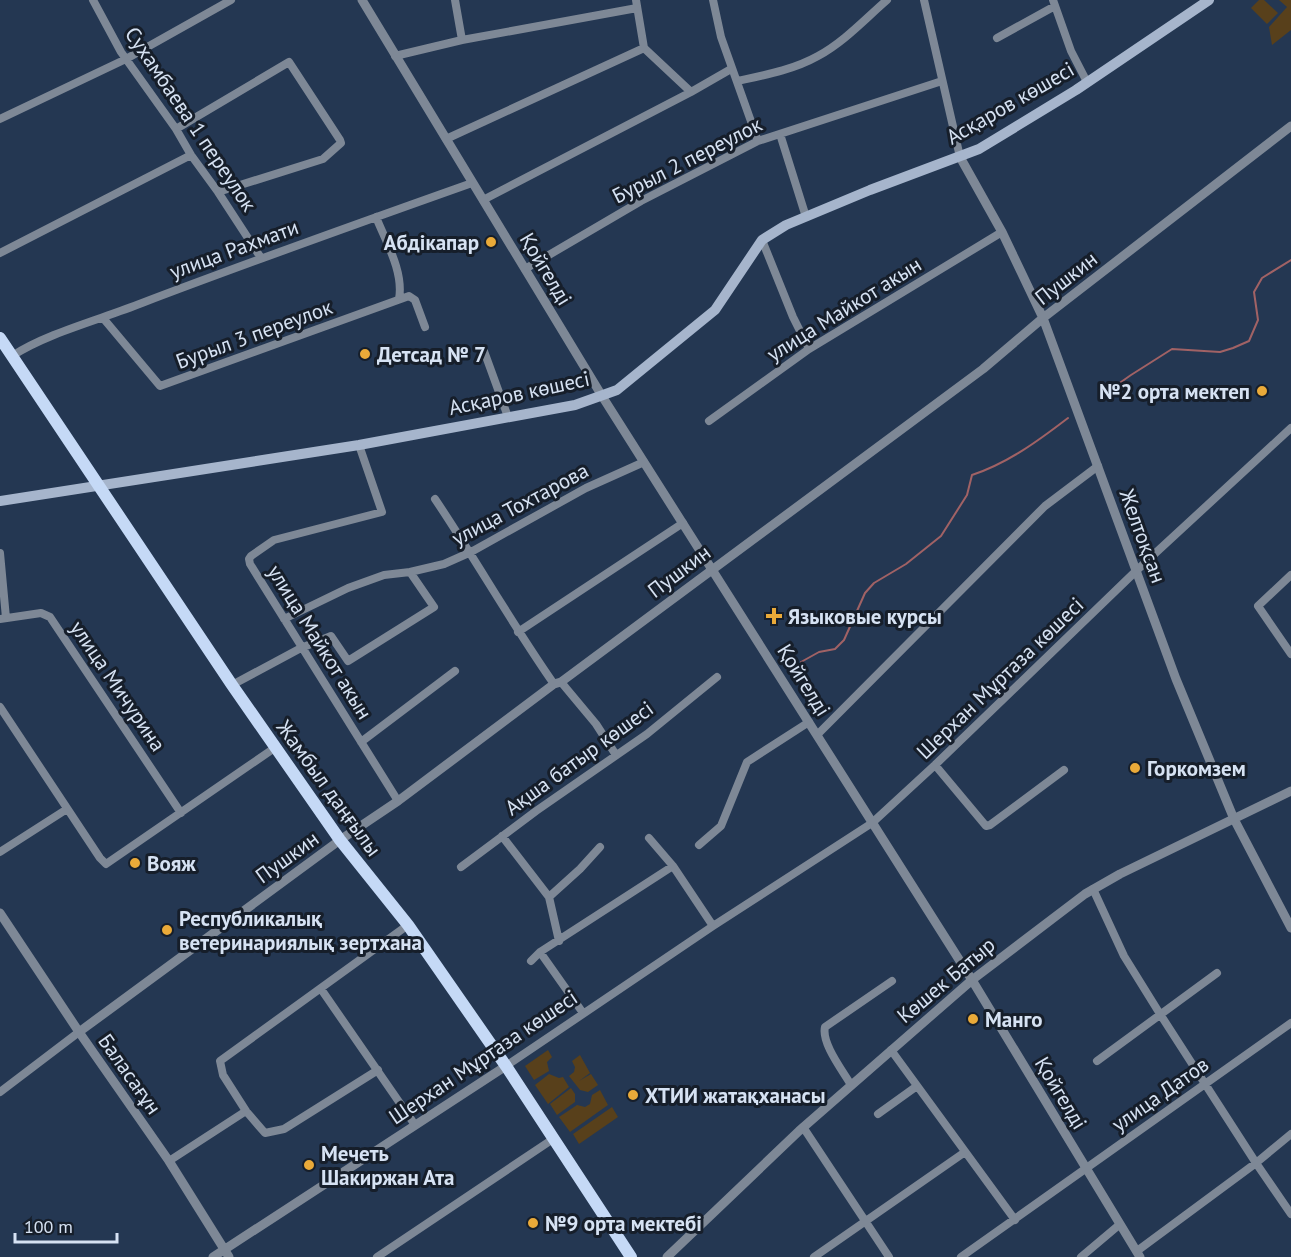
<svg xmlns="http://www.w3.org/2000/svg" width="1291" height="1257" font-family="'PT Sans',sans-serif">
	<rect width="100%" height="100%" fill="#243752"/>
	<!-- green -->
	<path fill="#58401b" d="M1259 0H1264L1278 13 1267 24 1251 8Z
		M1279 0H1291V30L1272 45 1269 27 1287 7Z
		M548 1050 552 1057 547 1062 549 1071 534 1080 525 1066Z
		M580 1055 590 1073 579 1081 591 1074 598 1085 588 1092 580 1090 569 1076 574 1072 575 1067 572 1061Z
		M549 1074 559 1078 563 1077 569 1087 548 1104 535 1085Z
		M571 1088 575 1094V1102L557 1115 550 1104Z
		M600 1090 608 1105 570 1132 559 1117 577 1105 585 1107 590 1104 592 1095Z
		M612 1107 618 1117 579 1144 573 1134Z"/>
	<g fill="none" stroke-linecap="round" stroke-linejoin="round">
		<!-- stream -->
		<path stroke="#a16265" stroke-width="2" d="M1101 396 1131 375 1172 349 1220 352 1233 348 1249 341 1258 320 1254 292 1262 278 1291 260
			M801 662 819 652 835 649 844 640 865 593 874 583 906 564 941 536 967 495 972 475C1008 463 1038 441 1068 418"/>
		<!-- minor -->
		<path stroke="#7e8896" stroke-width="8" d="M93 0 121 52 176 129 191 155 218 192 261 258
			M636 0 644 48 691 92 731 69
			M713 0 721 37 758 141
			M924 0 960 157
			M1053 0 1071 51 1087 82
			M997 38 1055 6
			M462 40 637 8
			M395 56 462 40 455 0
			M737 81C765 75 793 70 818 56 844 42 865 19 887 0
			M0 119 126 59 231 0
			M176 129 289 62 340 140 341 143 323 159 218 192
			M780 134 806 217
			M446 139 644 48
			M483 200 691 92
			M376 217C386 242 404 272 399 299
			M762 240 793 317 809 349
			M0 253 191 155
			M525 269 641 201 758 141 942 81
			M103 318 160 386 409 296 415 300 425 327
			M484 351 508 417
			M12 356C47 333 102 319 142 303 252 261 362 222 472 183
			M709 421 809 349 1002 232
			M359 445 382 512 274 540 251 556 249 559 250 564 398 801
			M435 499C476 560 512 624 554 684
			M0 553 6 618
			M1291 575 1258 606 1291 654
			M0 619 41 613 50 617 181 813
			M284 619 348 588 384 575 410 572 444 564 471 552 586 488 644 462
			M518 632 683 523
			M561 682 596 724 616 755
			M232 685 301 648 331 636 348 661 434 607 410 572
			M0 707 100 858 106 864 276 747
			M817 735 1045 506 1098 466
			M361 742 455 671
			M935 765 986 826 990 825 1064 770
			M502 836 549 897 559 941
			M649 838 673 866 713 926
			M699 845 721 826 747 762 809 722
			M0 852 67 809
			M461 867 536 811 647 734 717 677
			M1093 889 1124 956 1160 1014 1256 1163 1291 1214
			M549 897 580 869 600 847
			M540 952 583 1013
			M531 961 540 952 673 866
			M321 989 415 1125
			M891 1050 1015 1220
			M1097 1061 1217 973
			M506 1066 713 926 872 823 935 765 1136 571 1291 428
			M851 1085C843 1071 821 1043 825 1027L892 981
			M0 1092 79 1032
			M246 1111 223 1075 220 1061 408 925
			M878 1114 917 1086
			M803 1127 889 1257
			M169 1161 246 1111 265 1133 284 1129 378 1070
			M1137 1251 1256 1163 1291 1134
			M377 1257 553 1139
			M814 1257 965 1152
			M961 1257 1291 1023
			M1081 1257 1119 1225"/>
		<!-- tertiary -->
		<path stroke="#7e8896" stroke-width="9" d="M362 0 602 396 972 980 1140 1257
			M960 157 1002 232 1043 318 1176 679 1234 819 1291 928
			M0 913 79 1032 169 1161 229 1257
			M79 1032 340 840 398 801 554 684 561 682 983 369 1043 318 1291 126
			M213 1257 506 1066
			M667 1257 799 1131 972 980 1085 894 1120 874 1291 791"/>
		<!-- secondary -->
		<path stroke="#a6b5cc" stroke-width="10" d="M0 501 359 445 575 405 617 390 715 310 762 240 786 225 870 190 979 149 1076 90 1209 0"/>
		<!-- primary -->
		<path stroke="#c5d9f6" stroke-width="12" d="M0 338 232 685 340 840 408 925 506 1066 631 1257"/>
	</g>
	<!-- markers -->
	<g fill="#eaaa39" stroke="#161e2a" stroke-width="2">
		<circle cx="491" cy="242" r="6"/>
		<circle cx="365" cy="354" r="6"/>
		<circle cx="1262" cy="391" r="6"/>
		<path d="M771 607h6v6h6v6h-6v6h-6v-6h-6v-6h6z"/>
		<circle cx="1135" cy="768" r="6"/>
		<circle cx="135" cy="863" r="6"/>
		<circle cx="167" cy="930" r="6"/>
		<circle cx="973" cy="1019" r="6"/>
		<circle cx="633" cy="1095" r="6"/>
		<circle cx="309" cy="1165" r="6"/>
		<circle cx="533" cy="1223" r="6"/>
	</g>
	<g text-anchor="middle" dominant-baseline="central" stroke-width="6" stroke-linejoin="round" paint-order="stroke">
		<!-- street labels -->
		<g font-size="21" fill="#d6e2f3" stroke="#161e2a">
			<text transform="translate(1010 103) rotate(-30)">Асқаров көшесі</text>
			<text transform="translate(191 119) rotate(56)">Сухамбаева 1 переулок</text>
			<text transform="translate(687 160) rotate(-27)">Бурыл 2 переулок</text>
			<text transform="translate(234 249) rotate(-20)">улица Рахмати</text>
			<text transform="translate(546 269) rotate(59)">Қойгелді</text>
			<text transform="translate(1066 278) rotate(-38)">Пушкин</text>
			<text transform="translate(844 309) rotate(-32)">улица Майкот акын</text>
			<text transform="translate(254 334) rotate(-20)">Бурыл 3 переулок</text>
			<text transform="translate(519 393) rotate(-12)">Асқаров көшесі</text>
			<text transform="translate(520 504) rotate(-28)">улица Тохтарова</text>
			<text transform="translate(1143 536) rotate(70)">Желтоқсан</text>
			<text transform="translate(679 571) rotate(-37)">Пушкин</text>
			<text transform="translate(320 642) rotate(58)">улица Майкот акын</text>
			<text transform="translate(1000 678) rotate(-44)">Шерхан Мұртаза көшесі</text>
			<text transform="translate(804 680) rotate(58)">Қойгелді</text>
			<text transform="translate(118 686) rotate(56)">улица Мичурина</text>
			<text transform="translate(579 758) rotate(-36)">Ақша батыр көшесі</text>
			<text transform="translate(329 788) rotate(54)">Жамбыл даңғылы</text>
			<text transform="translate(287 857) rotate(-36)">Пушкин</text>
			<text transform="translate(946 980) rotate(-40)">Көшек Батыр</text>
			<text transform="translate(483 1057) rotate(-34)">Шерхан Мұртаза көшесі</text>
			<text transform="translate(130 1074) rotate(55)">Баласағұн</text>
			<text transform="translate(1061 1093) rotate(59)">Қойгелді</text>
			<text transform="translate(1160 1094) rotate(-35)">улица Датов</text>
		</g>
		<!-- poi labels -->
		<g font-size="21" font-weight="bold" fill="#d6e2f3" stroke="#161e2a" text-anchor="start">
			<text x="479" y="242" text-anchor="end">Абдiкапар</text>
			<text x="377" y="354">Детсад № 7</text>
			<text x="1250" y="391" text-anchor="end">№2 орта мектеп</text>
			<text x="788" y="616">Языковые курсы</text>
			<text x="1147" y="768">Горкомзем</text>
			<text x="147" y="863">Вояж</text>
			<text x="179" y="918">Республикалық<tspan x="179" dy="24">ветеринариялық зертхана</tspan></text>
			<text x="985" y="1019">Манго</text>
			<text x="645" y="1095">ХТИИ жатақханасы</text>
			<text x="321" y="1153">Мечеть<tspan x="321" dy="24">Шакиржан Ата</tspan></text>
			<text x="545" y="1223">№9 орта мектебі</text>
		</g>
	</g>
	<!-- scale -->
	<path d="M15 1233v9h102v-9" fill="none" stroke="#d6e2f3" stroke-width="3"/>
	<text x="24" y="1233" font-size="18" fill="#d6e2f3" stroke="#161e2a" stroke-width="4.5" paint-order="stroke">100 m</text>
</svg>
